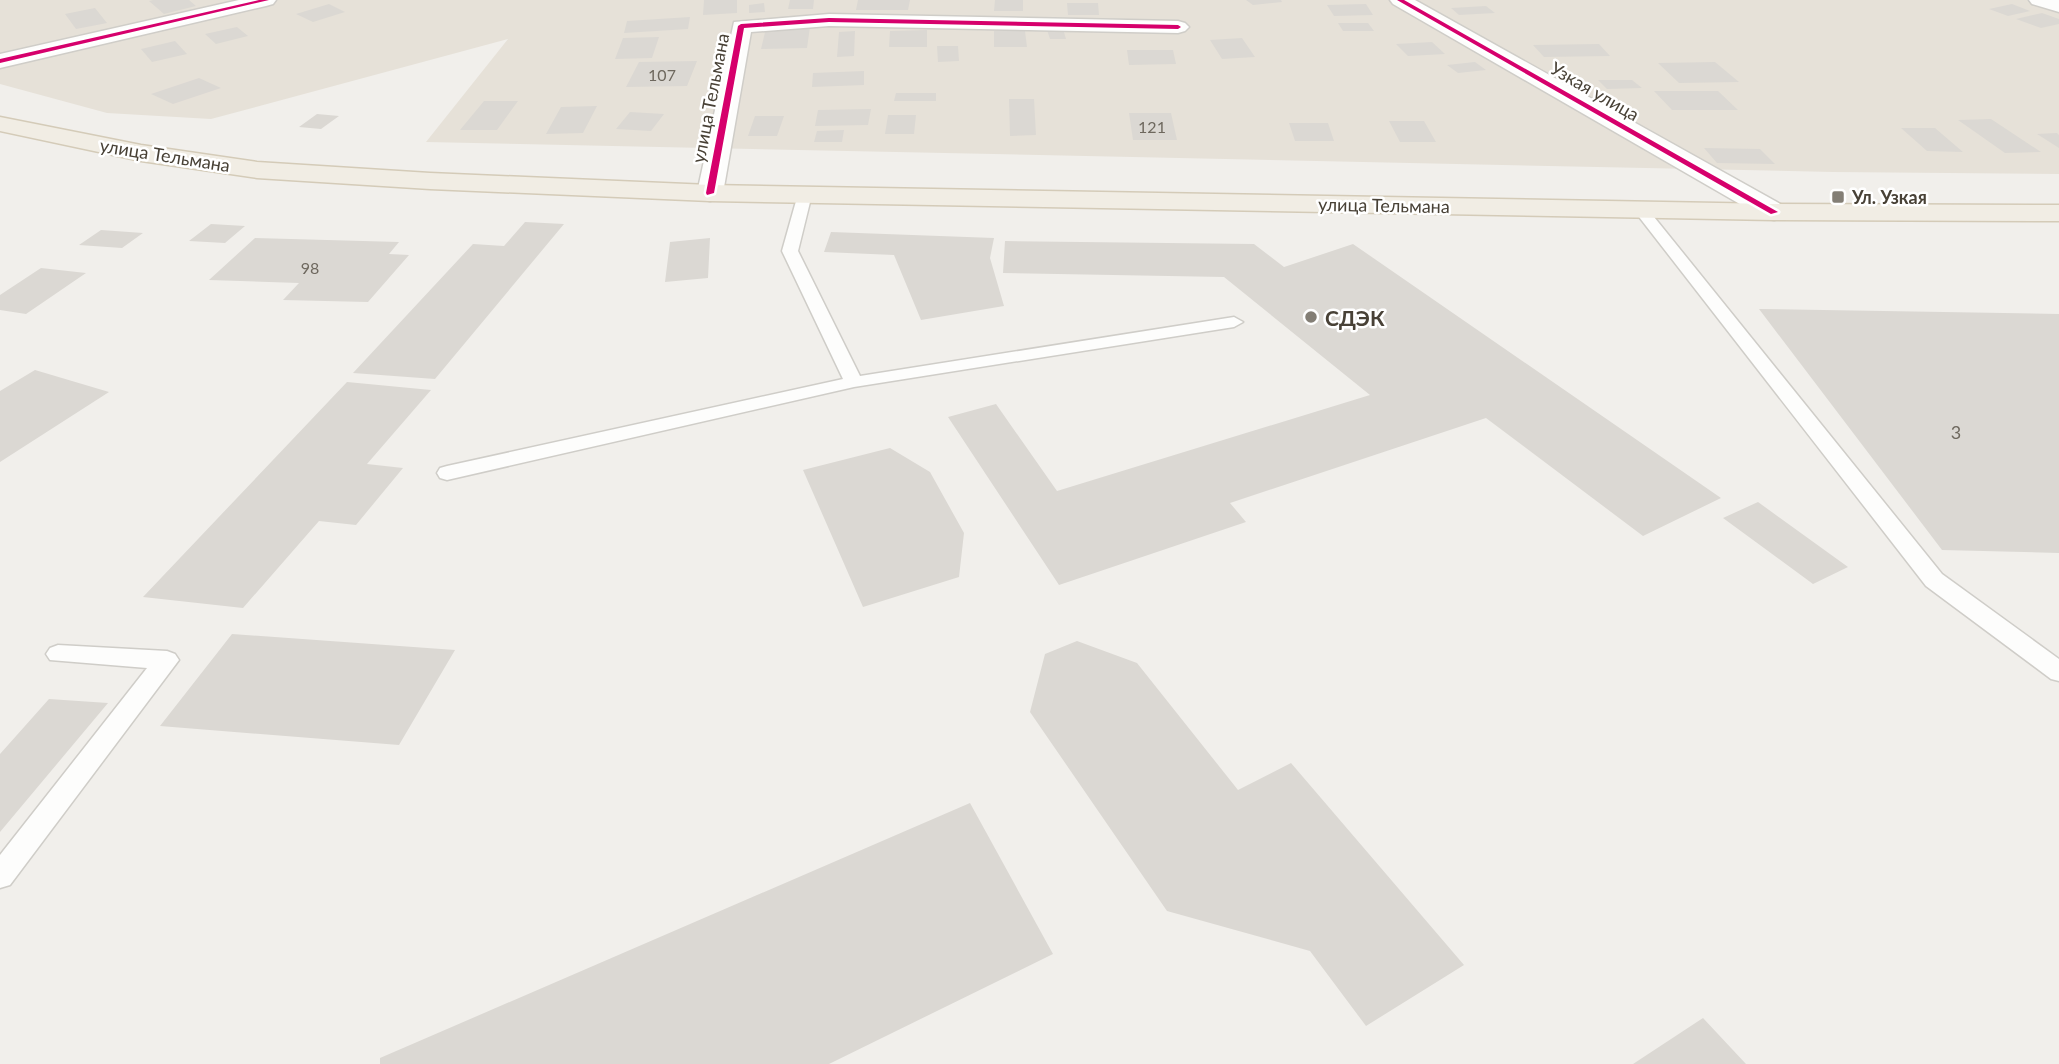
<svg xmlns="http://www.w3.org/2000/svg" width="2059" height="1064" font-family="Lato,sans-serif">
	<rect width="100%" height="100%" fill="#f1efeb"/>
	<!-- residential -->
	<path fill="#e6e1d8" d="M0 0H2059V174L1833 172 426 142 508 39 211 119 107 113 0 84Z"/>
	<!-- building -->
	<path fill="#dbd8d3" d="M153 0H189L196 6 164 14 149 1Z
		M704 0H737V13L703 15Z
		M790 0H814L813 9H788Z
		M858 0H910L908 10H856Z
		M995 0H1023V11H994Z
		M1246 0H1281L1282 2 1253 5Z
		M764 3 765 12 749 13V5Z
		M1067 3H1098L1099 15H1068Z
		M329 4 345 12 313 22 296 14Z
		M1366 4 1373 15 1334 16 1327 5Z
		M2012 4 2030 11 2008 16 1989 9Z
		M1486 6 1495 13 1459 15 1451 8Z
		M95 8 107 23 76 29 65 14Z
		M2042 13 2059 19V24L2041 28 2016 19Z
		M690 17 688 29 624 33 627 21Z
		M1338 23H1368L1374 31H1343Z
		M237 27 248 36 216 44 205 34Z
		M810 27 807 48 761 49 766 28Z
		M1063 29 1066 39H1050L1047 30Z
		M927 30V47H889L890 31Z
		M855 31 854 56 837 57 839 32Z
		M994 31H1025L1027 47H994Z
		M659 37 652 58 615 59 623 38Z
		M1242 38 1255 57 1222 59 1210 40Z
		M175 41 187 54 152 62 141 49Z
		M1432 42 1445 54 1408 56 1396 44Z
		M1599 44 1610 56 1544 57 1533 45Z
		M937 46H958L959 61 938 62Z
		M1127 50H1173L1176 64 1129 65Z
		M697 61 687 86 626 87 639 62Z
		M1475 62 1486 70 1458 73 1447 65Z
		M1715 62 1739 82 1679 83 1658 63Z
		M864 71V85L812 87 813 73Z
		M199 78 221 88 173 104 151 94Z
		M1598 80H1632L1642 88 1607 89Z
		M1654 91H1718L1738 110H1672Z
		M896 93H936V101H894Z
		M1009 99H1034L1036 135 1010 136Z
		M484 101H518L497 130H460Z
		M597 106 583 133 546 134 561 107Z
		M871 109 868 125 815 126 818 110Z
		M630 112 664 114 651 131 616 129Z
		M1129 113H1171L1177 140H1133Z
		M317 114 339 116 321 129 299 127Z
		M888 115H916L914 134H885Z
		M755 116H784L777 136H748Z
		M1991 119 2041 152 2005 153 1958 120Z
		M1389 121H1424L1436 142H1400Z
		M1289 123H1328L1334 141H1295Z
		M1901 128H1935L1963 152 1927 151Z
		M844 130 842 142H814L817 131Z
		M2057 133 2059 135V148L2037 134Z
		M1704 148 1760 149 1775 164 1717 163Z
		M525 222 564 224 435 379 353 373 473 244 504 246Z
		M211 224 245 226 225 243 189 241Z
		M101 230 143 233 122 248 79 245Z
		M831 232 994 238 990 258 1004 306 921 320 894 255 824 252Z
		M255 238 399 242 389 254 409 255 368 302 283 300 299 283 209 280Z
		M710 238 708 278 665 282 670 242Z
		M1005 241 1254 244 1284 267 1353 244 1721 498 1643 536 1486 418 1230 503 1246 522 1059 585 948 417 996 404 1057 491 1370 395 1224 277 1003 273Z
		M41 268 86 273 26 314 0 310V295Z
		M1759 309 2059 314V553L1942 550Z
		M35 370 109 392 0 462V391Z
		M347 382 431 390 367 464 403 468 356 525 319 521 243 608 143 597Z
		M890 448 930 472 964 533 959 577 863 607 803 470Z
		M1758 502 1848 567 1813 584 1723 518Z
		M232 634 455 650 399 745 160 726Z
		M1077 641 1137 663 1238 790 1291 763 1464 965 1366 1026 1310 951 1167 911 1030 712 1045 654Z
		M49 699 108 703 0 832V754Z
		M970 803 1053 954 829 1064H380V1058Z
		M1703 1018 1746 1064H1633Z"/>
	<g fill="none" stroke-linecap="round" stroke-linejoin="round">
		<defs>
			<path id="service" d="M805 190 812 194 798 251 860 376 1234 317 1243 322 1234 327 854 387 447 480 440 478 437 473 440 468 447 466 843 379 782 251 798 194Z
				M1641 206 1646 207 1942 574 2059 659V681L2051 679 1926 586 1636 213 1634 210Z
				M58 645 167 651 175 654 179 660 10 885 0 888V855L147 668 50 660 46 654 50 648Z"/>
			<path id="minor" d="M239 0H276L273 4 266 6 0 68V54Z
				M1390 0H1415L1784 206 1788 212 1784 218 1774 220 1764 218 1393 4Z
				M2029 0H2059V12L2032 4Z
				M829 14 1178 21 1185 23 1189 27 1185 31 1178 33 829 26 751 32 723 193 719 199 710 201 701 199 697 193 734 22Z"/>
			<path id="primary" d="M0 117 141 145 257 162 430 173 710 185 1774 204 2059 205V221L1774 220 710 201 430 189 257 178 141 161 0 131Z"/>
		</defs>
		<!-- service casing -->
		<use href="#service" stroke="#cfcdc8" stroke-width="3"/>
		<!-- minor casing -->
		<use href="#minor" stroke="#cfcdc8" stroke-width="3"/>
		<!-- primary casing -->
		<use href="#primary" stroke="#d4cbb8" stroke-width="3"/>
		<!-- service -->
		<use href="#service" fill="#fdfdfc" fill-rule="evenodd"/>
		<!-- minor -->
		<use href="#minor" fill="#fdfdfc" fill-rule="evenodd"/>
		<!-- primary -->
		<use href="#primary" fill="#f1ede4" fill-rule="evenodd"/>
		<defs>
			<path id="cycleway" d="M259 0H269L0 63V59Z
				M1397 0H1404L1778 212 1771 214Z
				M829 18 1178 25 1181 27 1178 29 829 22 744 28 714 193 707 195 706 193 738 26 741 24Z"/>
		</defs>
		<!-- cycleway casing -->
		<use href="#cycleway" stroke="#fff" stroke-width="5"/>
		<!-- cycleway -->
		<use href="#cycleway" fill="#d6006c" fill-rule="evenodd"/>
	</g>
	<!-- markers -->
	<g fill="#837e75" stroke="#fff" stroke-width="2.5">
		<rect x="1831" y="190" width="14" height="14" rx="3.5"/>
		<circle cx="1311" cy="317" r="7"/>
	</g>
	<g text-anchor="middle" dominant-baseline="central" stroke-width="5" stroke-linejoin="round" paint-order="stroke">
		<!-- far-number labels -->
		<g font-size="16" fill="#6e685e">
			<text x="662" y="74">107</text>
			<text x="1152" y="126">121</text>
			<text x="310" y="267">98</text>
		</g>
		<!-- far-street labels -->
		<g font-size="18" fill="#484136" stroke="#fff">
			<text transform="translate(1595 91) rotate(30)">Узкая улица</text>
			<text transform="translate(710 98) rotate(-79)">улица Тельмана</text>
			<text transform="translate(165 155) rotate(9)">улица Тельмана</text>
			<text transform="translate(1384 205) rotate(1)">улица Тельмана</text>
		</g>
		<!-- far-poi labels -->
		<g font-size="18" font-weight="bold" fill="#484136" stroke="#fff" text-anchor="start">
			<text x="1852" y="197">Ул. Узкая</text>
		</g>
		<!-- number labels -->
		<g font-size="18" fill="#6e685e">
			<text x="1956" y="432">3</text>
		</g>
		<!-- poi labels -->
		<g font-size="21" font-weight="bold" fill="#484136" stroke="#fff" text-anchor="start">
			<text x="1325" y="317">СДЭК</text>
		</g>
	</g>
</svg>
